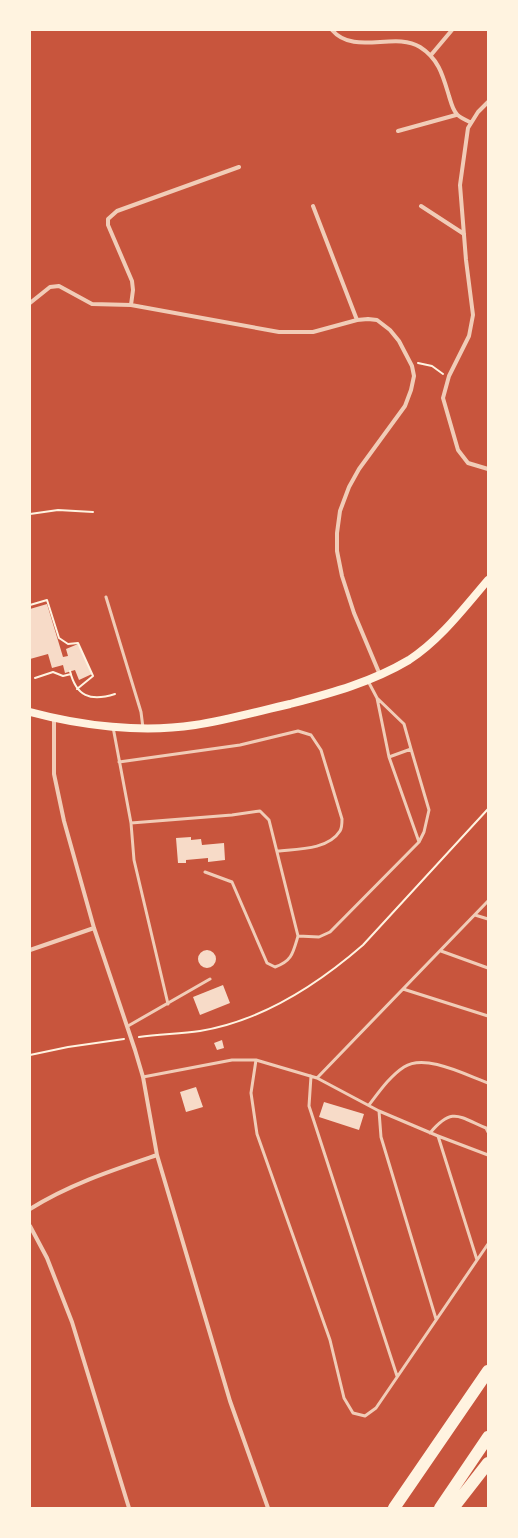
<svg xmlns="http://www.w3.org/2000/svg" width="518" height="1538" font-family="'Alegreya Sans',sans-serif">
	<rect width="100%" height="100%" fill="#c8553d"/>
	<!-- building -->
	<path fill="#f7dbc8" d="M47 604 63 657 68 656 66 649 78 644 92 674 79 680 75 670 65 673 63 665 52 668 48 654 30 659V609Z
		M191 837V840L201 839 202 845 224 843 225 860 208 862V858L186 860V863H178L176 838Z
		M198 959a9 9 0 1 1 18 0a9 9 0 1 1-18 0Z
		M223 985 230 1003 200 1015 193 997Z
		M222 1040 224 1048 217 1050 214 1043Z
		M196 1087 203 1107 186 1112 180 1092Z
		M324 1102 364 1114 359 1130 319 1117Z"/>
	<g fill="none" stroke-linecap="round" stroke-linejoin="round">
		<!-- path -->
		<path stroke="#fff3e0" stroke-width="2" d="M418 363 432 366 443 374
			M30 514 58 510 93 512
			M30 605 47 600 59 638 68 644 78 643 93 676 77 689
			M70 671C76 696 90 702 115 694
			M35 678 53 672 63 676 71 674
			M139 1037C159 1034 179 1034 200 1031 261 1021 317 985 363 945L488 809
			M30 1055 68 1047 124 1039"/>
		<!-- service -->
		<path stroke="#f1ccb7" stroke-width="3" d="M106 597 141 712 143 728
			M368 681 377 698 389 757 419 842
			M113 727 131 823 134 860 168 1004
			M389 757 411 749
			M119 762 240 745 298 731 311 735 321 750 342 819C342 822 342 828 340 831 328 850 297 849 278 851
			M131 823 232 815 260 811 269 820 298 936C293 953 292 961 275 967L267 963 232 882 205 872
			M475 915 488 919
			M298 936 319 937 330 932 419 842 424 832 429 810 411 749 404 724 377 698
			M441 951 488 968
			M403 989 488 1016
			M128 1026 210 979
			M256 1060 251 1093 257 1134 330 1340 344 1398 353 1413 365 1416 376 1408 488 1244
			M311 1076 309 1106 397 1376
			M143 1077 232 1060H256L317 1078 379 1111 438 1136 477 1260
			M317 1078 488 901
			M369 1105C379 1092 390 1076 404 1067 425 1053 466 1075 488 1083
			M379 1111 381 1137 436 1319
			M430 1133C452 1107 458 1116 486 1128L488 1132
			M438 1136 488 1155"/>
		<!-- minor -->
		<path stroke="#f1ccb7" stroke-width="4" d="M332 30C354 56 395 31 420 47 439 59 443 76 449 96 451 102 452 108 456 113 459 118 467 120 471 123
			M431 55 452 30
			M488 102 478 112 468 128 460 185 466 260 473 315 469 336 449 376 443 398 458 450 468 463 488 469
			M398 131 456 115
			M313 206 357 320
			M421 206 464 234
			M30 303 50 287 59 286 92 304 131 305 279 332H313L357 320 368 319 377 320 390 330 399 341 412 366 414 376 411 390 405 406 359 469 349 487 340 511 337 533V551L342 576 354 613 380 675
			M131 305 133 290 132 281 108 225V219L117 211 239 167
			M54 718V774L64 821 94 928 135 1050 143 1077 157 1155 230 1401 268 1508
			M30 950 94 928
			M30 1209C70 1184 113 1170 157 1155
			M30 1226 47 1258 72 1322 129 1508"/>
		<!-- secondary -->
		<path stroke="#fff3e0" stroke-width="8" d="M30 712C82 726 142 733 195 725 227 720 259 711 290 704 332 693 372 682 409 660 440 640 464 608 488 580"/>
		<!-- motorway -->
		<path stroke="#fff3e0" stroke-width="12" d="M394 1508 488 1371
			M440 1508 488 1437
			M453 1508 488 1463"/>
	</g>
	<!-- border -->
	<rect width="518" height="1538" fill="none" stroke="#fff3e0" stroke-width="62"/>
</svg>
